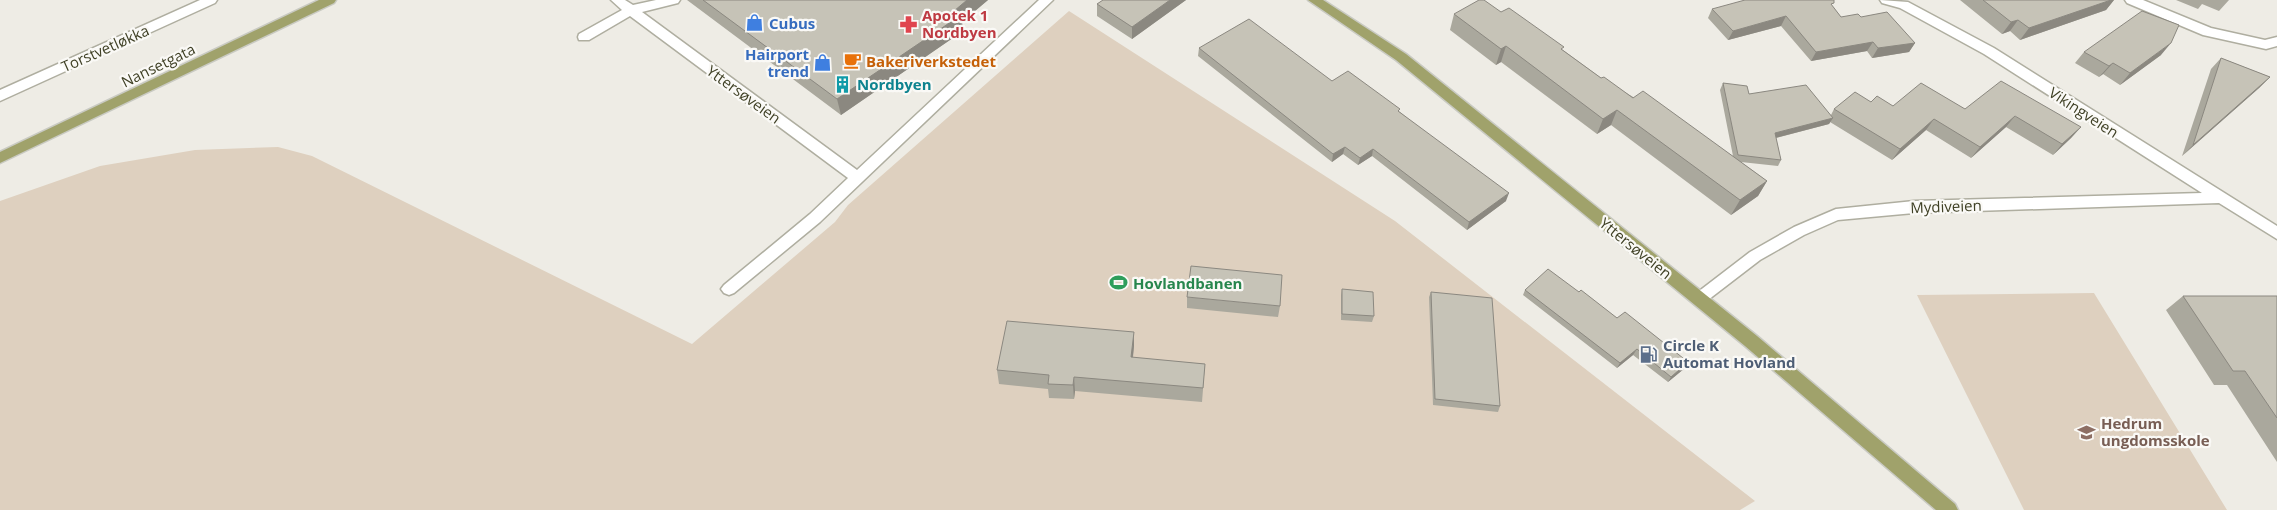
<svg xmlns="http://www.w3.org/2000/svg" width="2277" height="510" font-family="'Open Sans',sans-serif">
	<rect width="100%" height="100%" fill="#eeece5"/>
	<!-- green -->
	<path fill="#ded0bf" d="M1069 11 1395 221 1755 501 1740 510H0V201L100 166 195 150 278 147 312 156 692 344 835 222 848 205Z
		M2094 293 2227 510H2024L1917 295Z"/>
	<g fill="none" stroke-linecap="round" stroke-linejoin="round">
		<defs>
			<path id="minor" d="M200 0H217L215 3 0 101V90Z
				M611 0H625L633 5 656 0H680L678 3 642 12 857 170 1039 0H1053L820 222 734 293 729 295 724 293 721 289 724 285 810 214 848 178 630 16 589 40H579L578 37 579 34 622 10Z
				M1880 0 1908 2 1994 48 2277 226V239L2219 203 1914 213 1838 220 1804 235 1760 260 1704 303 1699 305 1694 303 1691 299 1694 295 1750 252 1794 227 1836 209 1914 201 2202 193 1984 54 1900 8 1882 3Z
				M2125 0H2143L2211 28 2265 40 2277 37V46L2266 49 2203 35 2127 3Z"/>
			<path id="major" d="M319 0H336L334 3 0 163V152Z
				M1308 0H1323L1406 54 1757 336 1955 504 1958 510H1936L1745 346 1396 60Z"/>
		</defs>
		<!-- minor casing -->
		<use href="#minor" stroke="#afaea0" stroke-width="3"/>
		<!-- major casing -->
		<use href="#major" stroke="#c9cac2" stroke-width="3"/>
		<!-- minor -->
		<use href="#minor" fill="#fff" fill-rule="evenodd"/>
		<!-- major -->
		<use href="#major" fill="#a0a26b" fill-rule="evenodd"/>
	</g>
	<!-- wall -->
	<path fill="#aaa89d" d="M687 0H988L962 22 963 31 841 115Z
		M1103 0H1186L1132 39 1097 16V4Z
		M1960 0H2114L2106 10 2020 40 2010 31 2002 34Z
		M2176 0H2229L2219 11 2202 4 2198 9Z
		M1832 6 1841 17H1861L1915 43 1909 52 1872 58 1867 51 1811 61 1781 26 1728 40 1708 18 1712 9Z
		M1501 12 1563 50 1601 78 1733 156 1720 90 1723 83 1749 94 1831 115 1834 109 1871 102 1893 106 1965 109 2081 127 2071 138 2053 155 2006 127 1971 158 1926 130 1892 160 1830 122 1829 124 1776 138 1781 160 1778 166 1741 162 1767 181 1758 196 1731 215 1611 125 1597 134 1501 62 1496 65 1450 30 1454 14Z
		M1199 48 1332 81 1400 112 1506 201 1467 230 1372 156 1358 165 1343 154 1332 162 1198 56Z
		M2084 52 2161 55 2120 85 2103 74 2099 77 2075 63Z
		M2221 58 2270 77 2259 88 2182 156 2211 69Z
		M1342 289 1374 316 1372 322 1341 320V295Z
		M1525 290 1579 292 1617 318 1688 362 1685 368 1668 382 1633 355 1617 368 1523 295Z
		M1431 292 1500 406 1498 412 1433 405 1429 297Z
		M2183 296H2277V462L2227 385H2214L2166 310Z
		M1187 297 1280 306 1278 317 1187 308Z
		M1134 332V346L1133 358 1205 364 1202 402 1075 391 1074 399 1049 398 1048 389 999 384 997 370Z"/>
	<!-- shaded-wall -->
	<path fill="#8b8880" d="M967 0H988L962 22 963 31 841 115 837 99 954 11Z
		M1170 0H1186L1132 39V27Z
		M2111 0H2114L2106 10 2020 40 2029 28Z
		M1786 16 1781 26 1728 40 1733 31Z
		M2018 20 2010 31 2002 34 2011 22Z
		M1873 42 1867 51 1811 61 1816 52Z
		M1915 43 1909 52 1872 58 1878 48Z
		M2171 43 2161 55 2120 85 2130 73Z
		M1506 46 1501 62 1496 65 1501 49Z
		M2113 63 2103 74 2099 77 2109 66Z
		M2270 77 2259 88 2182 156 2193 145Z
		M1617 110 1611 125 1597 134 1603 119Z
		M2015 116 2006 127 1971 158 1980 147Z
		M1833 118 1829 124 1771 139 1775 133Z
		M1934 119 1926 130 1892 160 1900 149Z
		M2081 127 2071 138 2053 155 2062 144Z
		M1345 147 1343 154 1332 162 1333 154Z
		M1373 149 1372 156 1358 165 1360 158Z
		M1767 181 1758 196 1731 215 1740 200Z
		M1509 193 1506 201 1467 230 1469 222Z
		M1134 332V346L1131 372V357Z
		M1637 349 1633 355 1617 368 1620 363Z
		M1688 362 1685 368 1668 382 1671 377Z
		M1074 377 1075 391 1074 399 1073 385Z"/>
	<!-- building -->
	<path fill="#c6c3b7" stroke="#8b8880" d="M703 0H967L954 11 961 15 837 99Z
		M1103 0H1170L1132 27 1097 4Z
		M1479 0H1484L1501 12 1509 8 1564 47 1561 49 1601 78 1604 77 1633 98 1643 91 1767 181 1740 200 1617 110 1603 119 1506 46 1501 49 1454 14Z
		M1745 0H1834V3L1831 4 1841 17 1858 14 1861 17 1887 12 1915 43 1878 48 1873 42 1816 52 1786 16 1733 31 1712 9Z
		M1983 0H2111L2029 28 2018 20 2011 22Z
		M2142 11 2179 25 2171 43 2130 73 2113 63 2109 66 2084 52Z
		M1249 19 1332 81 1348 71 1400 109 1398 111 1509 193 1469 222 1373 149 1360 158 1345 147 1333 154 1199 48Z
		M2221 58 2270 77 2193 145Z
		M2001 81 2081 127 2062 144 2015 116 1980 147 1934 119 1900 149 1834 109 1855 92 1871 102 1877 96 1893 106 1921 83 1965 109Z
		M1723 83 1747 86 1749 94 1806 85 1833 118 1775 133 1781 160 1738 155Z
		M1191 266 1282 275 1280 306 1187 297Z
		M1548 269 1579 292 1581 290 1617 318 1625 312 1688 362 1671 377 1637 349 1620 363 1525 290Z
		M1342 289 1373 292 1374 316 1342 314Z
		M1431 292 1492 298 1500 406 1435 399Z
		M2183 296H2277V418L2245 371H2233Z
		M1007 321 1134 332 1131 357 1205 364 1203 388 1074 377 1073 385 1048 384 1049 375 997 370Z"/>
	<!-- icons -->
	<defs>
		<symbol id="shop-bare" viewBox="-9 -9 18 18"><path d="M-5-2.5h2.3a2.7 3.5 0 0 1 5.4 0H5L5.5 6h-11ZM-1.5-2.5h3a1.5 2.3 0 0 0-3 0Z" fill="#3f7fe0" stroke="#faf9f6" stroke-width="2.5" paint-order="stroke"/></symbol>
		<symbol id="pharmacy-bare" viewBox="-9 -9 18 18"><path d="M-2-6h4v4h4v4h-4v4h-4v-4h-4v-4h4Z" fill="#e0444e" stroke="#faf9f6" stroke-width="2.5" paint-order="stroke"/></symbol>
		<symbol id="cafe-bare" viewBox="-9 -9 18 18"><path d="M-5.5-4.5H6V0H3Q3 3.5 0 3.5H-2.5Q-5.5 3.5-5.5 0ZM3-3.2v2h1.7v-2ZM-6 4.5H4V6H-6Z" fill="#e8710a" stroke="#faf9f6" stroke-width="2.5" paint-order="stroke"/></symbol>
		<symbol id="building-bare" viewBox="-9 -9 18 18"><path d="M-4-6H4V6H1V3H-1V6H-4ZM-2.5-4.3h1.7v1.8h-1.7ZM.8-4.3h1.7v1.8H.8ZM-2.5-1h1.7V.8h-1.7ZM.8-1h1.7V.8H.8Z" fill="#0f9aa8" stroke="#faf9f6" stroke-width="2.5" paint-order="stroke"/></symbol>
		<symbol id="stadium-bare" viewBox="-9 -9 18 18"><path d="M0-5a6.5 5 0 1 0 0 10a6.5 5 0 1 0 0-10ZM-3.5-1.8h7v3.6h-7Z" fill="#2e9e5b" stroke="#faf9f6" stroke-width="2.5" paint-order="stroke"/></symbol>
		<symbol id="fuel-bare" viewBox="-9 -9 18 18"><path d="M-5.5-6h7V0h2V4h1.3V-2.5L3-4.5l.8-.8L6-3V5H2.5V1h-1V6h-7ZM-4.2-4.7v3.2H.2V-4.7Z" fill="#5c6f8a" stroke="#faf9f6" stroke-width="2.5" paint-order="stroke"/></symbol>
		<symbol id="school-bare" viewBox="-9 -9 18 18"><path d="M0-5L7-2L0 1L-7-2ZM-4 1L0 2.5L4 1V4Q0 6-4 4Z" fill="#8d6e63" stroke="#faf9f6" stroke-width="2.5" paint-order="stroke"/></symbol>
	</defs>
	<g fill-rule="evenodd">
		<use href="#shop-bare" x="742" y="10" width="25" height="25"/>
		<use href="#pharmacy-bare" x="896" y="12" width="25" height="25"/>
		<use href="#cafe-bare" x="840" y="48" width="25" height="25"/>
		<use href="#shop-bare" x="810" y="50" width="25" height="25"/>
		<use href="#building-bare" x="830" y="72" width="25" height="25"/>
		<use href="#stadium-bare" x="1106" y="270" width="25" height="25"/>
		<use href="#fuel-bare" x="1636" y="342" width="25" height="25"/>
		<use href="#school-bare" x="2074" y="420" width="25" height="25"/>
	</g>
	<g text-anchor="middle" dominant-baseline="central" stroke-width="4.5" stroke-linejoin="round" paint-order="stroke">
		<!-- health labels -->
		<g font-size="15" font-weight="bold" fill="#be3a42" stroke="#faf9f6" text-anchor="start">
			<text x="922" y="15">Apotek 1<tspan x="922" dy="17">Nordbyen</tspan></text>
		</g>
		<!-- shop labels -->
		<g font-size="15" font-weight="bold" fill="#366cbe" stroke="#faf9f6" text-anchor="start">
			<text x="769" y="23">Cubus</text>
			<text x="809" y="54" text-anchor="end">Hairport<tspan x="809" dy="17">trend</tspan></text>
		</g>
		<!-- street labels -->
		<g font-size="15" fill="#3f4025" stroke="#faf9f6">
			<text transform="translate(105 48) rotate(-24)">Torstvetløkka</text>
			<text transform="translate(158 65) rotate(-26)">Nansetgata</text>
			<text transform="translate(744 94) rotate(36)">Yttersøveien</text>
			<text transform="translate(2084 112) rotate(33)">Vikingveien</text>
			<text transform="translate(1946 206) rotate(-2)">Mydiveien</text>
			<text transform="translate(1636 248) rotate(39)">Yttersøveien</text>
		</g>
		<!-- food labels -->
		<g font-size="15" font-weight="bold" fill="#c56008" stroke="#faf9f6" text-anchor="start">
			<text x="866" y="61">Bakeriverkstedet</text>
		</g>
		<!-- culture labels -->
		<g font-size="15" font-weight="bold" fill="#0d838f" stroke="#faf9f6" text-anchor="start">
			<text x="857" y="84">Nordbyen</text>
		</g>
		<!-- leisure labels -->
		<g font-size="15" font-weight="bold" fill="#27864d" stroke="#faf9f6" text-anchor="start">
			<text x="1133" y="283">Hovlandbanen</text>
		</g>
		<!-- service labels -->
		<g font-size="15" font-weight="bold" fill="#4e5e75" stroke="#faf9f6" text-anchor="start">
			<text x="1663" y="345">Circle K<tspan x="1663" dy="17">Automat Hovland</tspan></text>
		</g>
		<!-- education labels -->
		<g font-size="15" font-weight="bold" fill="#785e54" stroke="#faf9f6" text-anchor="start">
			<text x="2101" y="423">Hedrum<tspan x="2101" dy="17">ungdomsskole</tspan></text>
		</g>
	</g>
</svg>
